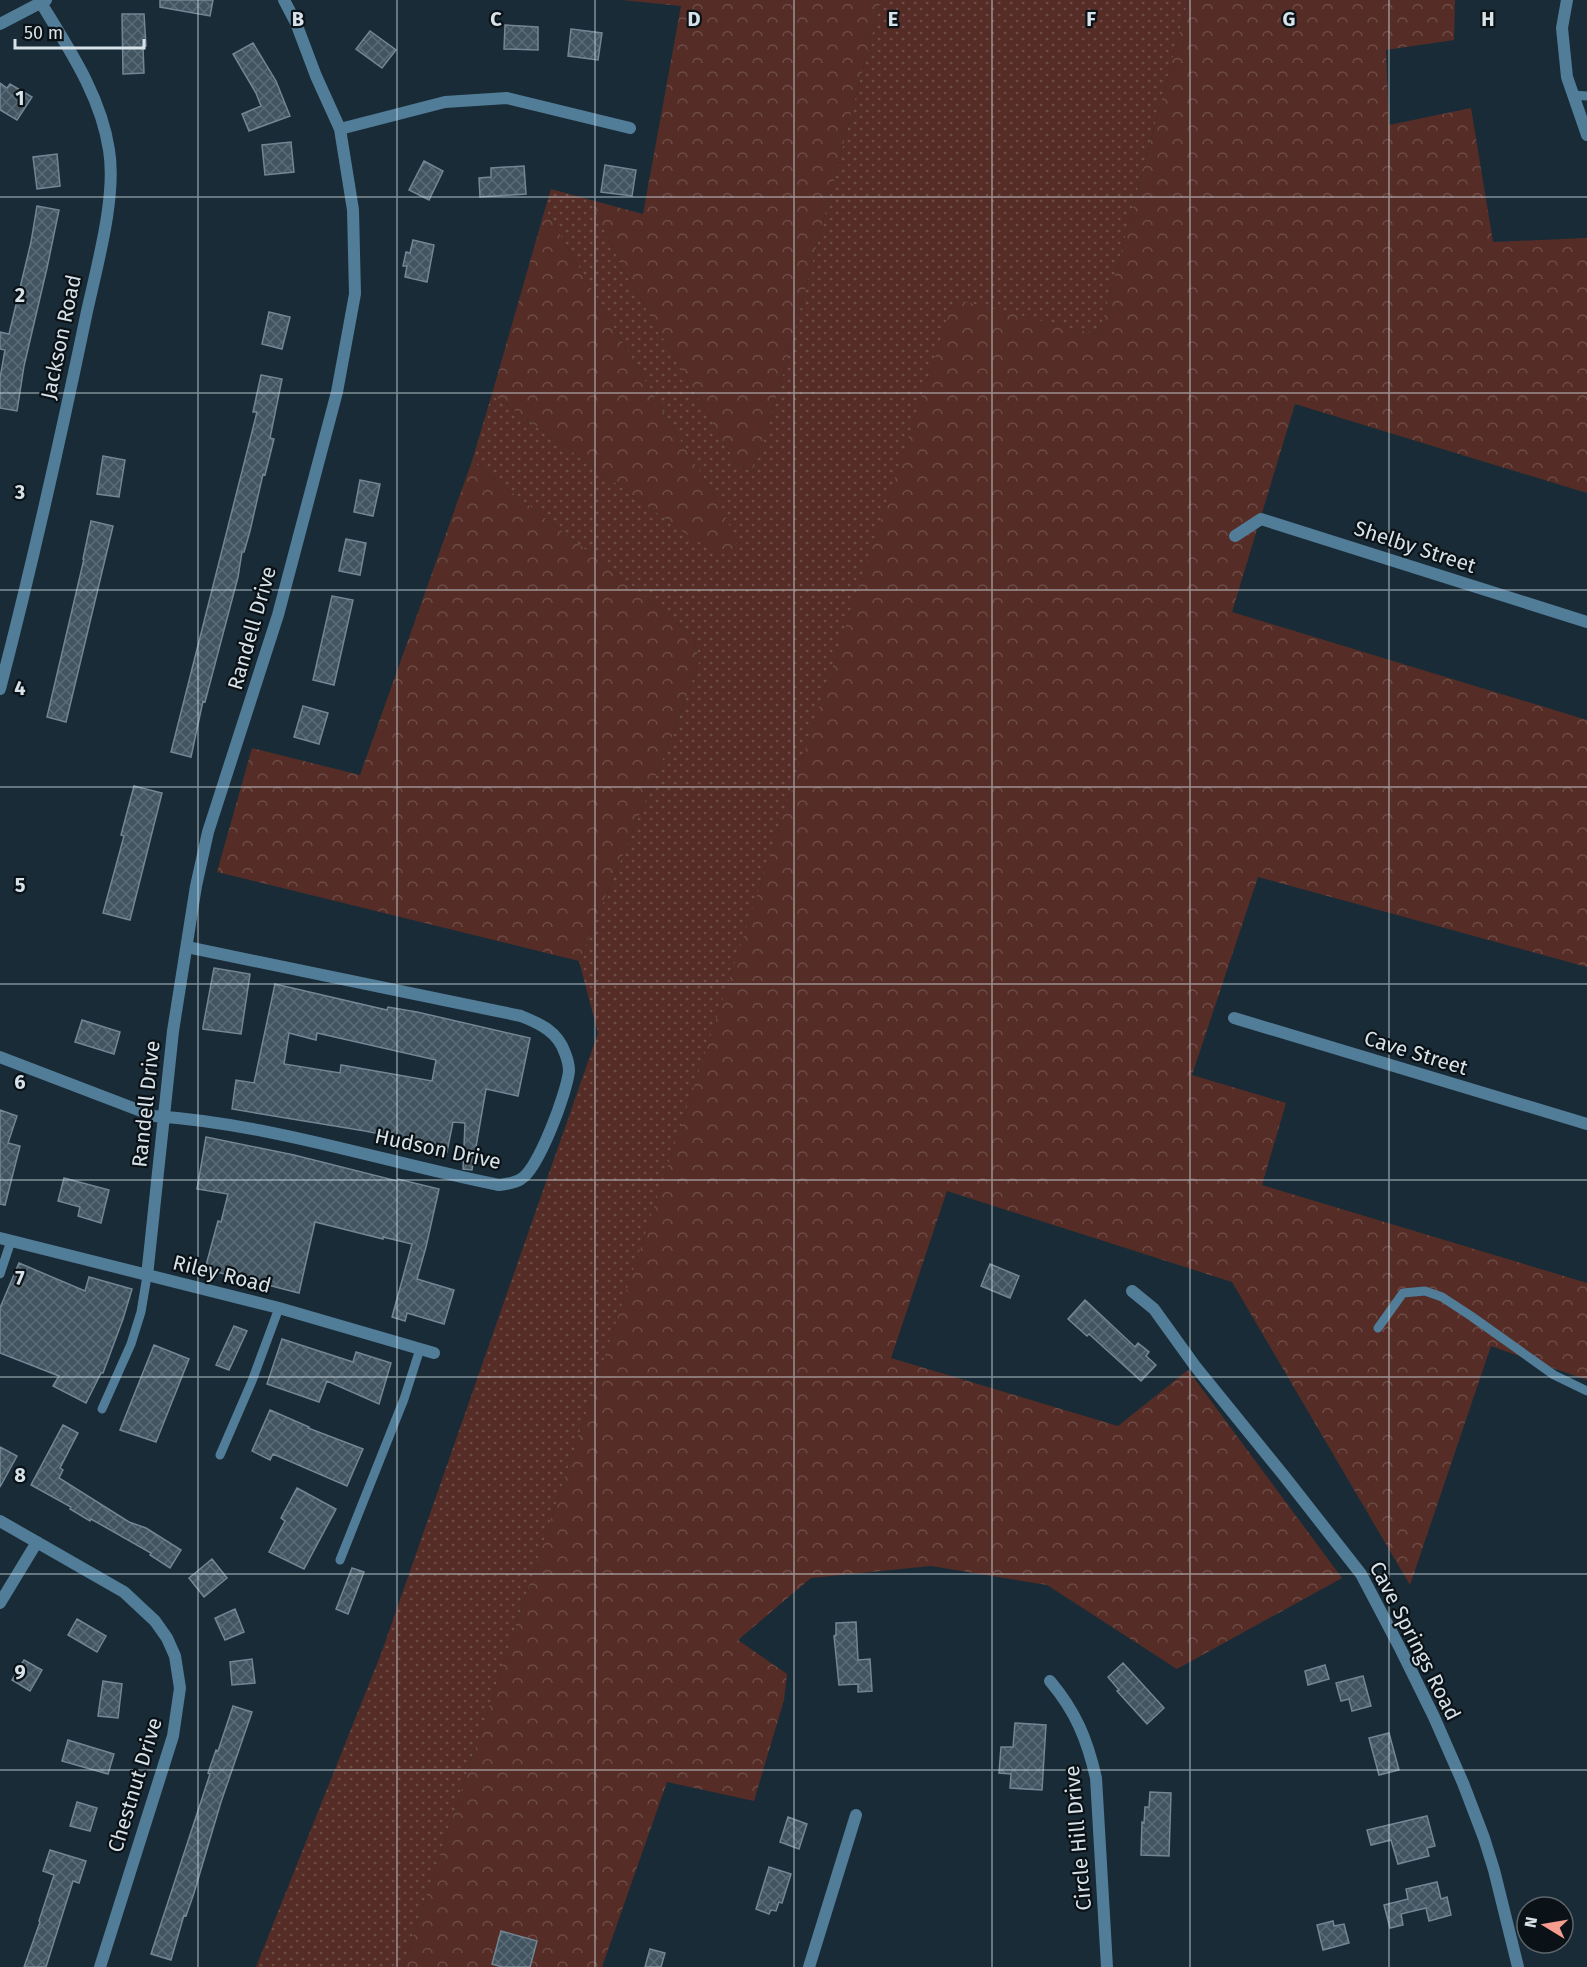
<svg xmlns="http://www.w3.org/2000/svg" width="1587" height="1967" font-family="'Fira Sans',sans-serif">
	<defs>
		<pattern id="grass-dots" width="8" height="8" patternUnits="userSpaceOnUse" patternTransform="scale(1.5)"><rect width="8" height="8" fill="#552d26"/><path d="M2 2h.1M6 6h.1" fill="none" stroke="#6d4b46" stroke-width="1.8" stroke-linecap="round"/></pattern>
		<pattern id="forest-crowns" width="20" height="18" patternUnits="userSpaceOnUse" patternTransform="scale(1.5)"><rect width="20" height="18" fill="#552d26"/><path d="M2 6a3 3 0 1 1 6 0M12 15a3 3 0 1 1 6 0" fill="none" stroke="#6d4b46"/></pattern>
		<pattern id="building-cross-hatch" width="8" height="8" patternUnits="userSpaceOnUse" patternTransform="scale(1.5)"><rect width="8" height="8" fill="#415460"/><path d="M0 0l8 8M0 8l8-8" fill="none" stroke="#5c6c77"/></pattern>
	</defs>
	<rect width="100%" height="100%" fill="#192b36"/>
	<!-- grass -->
	<path fill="url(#grass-dots)" d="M881 0H1188L1099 335 954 300 403 1967H256L381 1654 598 1033 579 961 675 729 699 662 694 637 646 597 472 461 492 394 693 539 718 501 675 432 545 209 551 189 591 200 622 268 736 463 752 472 780 386Z"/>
	<!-- forest -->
	<path fill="url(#forest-crowns)" d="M622 0H881L780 386 752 472 736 463 622 268 591 200 643 214 681 6Z
		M1188 0H1455L1454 40 1386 50 1389 125 1471 108 1493 242 1587 238V493L1295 404 1232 612 1587 720V967L1258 877 1192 1075 1286 1103 1262 1185 1587 1283V1380L1491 1346 1410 1585 1232 1282 947 1191 891 1358 1118 1426 1188 1370 1342 1578 1177 1669 1047 1585 931 1566 811 1578 738 1640 787 1674 784 1700 754 1801 667 1782 602 1967H403L954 299 1099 335Z
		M545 209 675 432 718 501 737 542 727 556 693 539 492 394Z
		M472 461 646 597 694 637 699 662 675 729 579 961 217 872 252 748 360 775Z"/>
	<!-- building -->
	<path fill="url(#building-cross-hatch)" stroke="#728694" stroke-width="1.5" fill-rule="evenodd" d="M160 0H213L210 16 160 7Z
		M122 14H144L146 46 143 47 144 73 123 74Z
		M505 25 538 27V50L504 49Z
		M571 29 602 33 598 60 568 56Z
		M370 31 396 50 382 68 356 49Z
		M253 43 276 81 290 116 249 131 242 114 261 106 256 93 233 54Z
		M0 83 7 88 10 84 32 97 17 120 0 110Z
		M291 142 294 172 265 175 262 145Z
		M57 154 60 186 37 189 33 157Z
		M424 161 443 171 429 200 409 190Z
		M605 165 636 170 632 196 601 192Z
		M524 166 526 194 480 197 479 178 491 177V168Z
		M37 206 59 210 47 268 24 366 17 411 0 408V378L5 350 0 349V332L9 334 31 242Z
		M413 240 434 245 427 282 405 277 407 266H403L406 252 410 253Z
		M269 312 290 317 282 349 262 344Z
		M261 375 282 379 270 438 274 439 265 475 263 474 250 531 244 552H242L238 577 205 702 203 701 191 757 171 752 257 412H253Z
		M103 456 125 460 119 497 97 494Z
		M360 480 380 484 373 516 354 512Z
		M91 521 113 526 66 722 47 717 84 559H83Z
		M346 539 366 543 360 575 339 571Z
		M332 596 353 600 334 685 313 680Z
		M303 706 328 713 319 744 294 737Z
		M134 786 162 793 130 920 103 913 124 836 121 835Z
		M214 968 250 974 241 1034 203 1029V1027Z
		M275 984 387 1010 388 1007 417 1012 530 1038 518 1096 486 1089 472 1170 463 1169 465 1123 453 1122 447 1152 430 1149 431 1144 365 1131 232 1109 236 1080 254 1083ZM289 1033 316 1040 317 1033 436 1060 432 1081 341 1065 340 1073 284 1064Z
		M82 1020 120 1032 114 1054 75 1042Z
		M0 1110 17 1116 8 1143 20 1146 5 1205 0 1204Z
		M206 1137 294 1155 397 1181 398 1179 439 1189 426 1247 417 1279 454 1290 444 1324 407 1313 405 1321 392 1317 412 1244 383 1237V1239L315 1222 299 1293 205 1269 218 1221 221 1222 228 1194 197 1189Z
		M64 1178 109 1190 101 1223 78 1216 80 1207 58 1201Z
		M19 1263 85 1291 89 1277 132 1289 123 1319 103 1373H101L86 1403 53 1386 59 1376 0 1353V1308Z
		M990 1264 1019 1276 1010 1298 981 1286Z
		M1085 1300 1135 1347 1138 1343 1149 1352 1146 1356 1156 1365 1141 1381 1089 1334 1087 1336 1068 1319Z
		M234 1326 247 1331 229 1370 216 1365Z
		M282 1339 353 1362 356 1352 391 1363 379 1404 327 1381 319 1402 267 1384Z
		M154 1345 189 1359 156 1442 120 1430Z
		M270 1410 309 1427 308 1428 363 1449 347 1486 273 1454 270 1460 252 1451Z
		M63 1425 78 1433 60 1468 63 1470 59 1478 129 1522 146 1528 181 1550 170 1568 150 1555 151 1553 91 1519 90 1521 70 1509 71 1507 31 1485Z
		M0 1447 17 1456 0 1487Z
		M297 1488 336 1509 304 1569 269 1552 285 1521 281 1518Z
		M212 1559 227 1578 204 1597 189 1578Z
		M352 1568 364 1572 348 1614 336 1609Z
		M235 1609 244 1632 225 1640 215 1618Z
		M77 1619 106 1636 97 1652 68 1635Z
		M856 1622 858 1660 870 1659 872 1691 858 1692V1684L839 1685 834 1636 836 1635V1623Z
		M252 1659 255 1683 232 1685 230 1662Z
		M24 1660 42 1670 30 1691 12 1680Z
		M1123 1663 1164 1708 1147 1724 1117 1691 1119 1690 1108 1677Z
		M1325 1665 1329 1679 1308 1685 1305 1671Z
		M1363 1676 1371 1706 1352 1711 1349 1699 1341 1701 1336 1683Z
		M103 1681 122 1684 118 1718 98 1716Z
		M233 1706 252 1712 221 1802 194 1893 186 1916 184 1915 171 1960 151 1954 210 1774 208 1773 216 1750 218 1751Z
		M1015 1723 1046 1725 1042 1790 1010 1788 1011 1774 999 1773 1001 1747H1013Z
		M1389 1733 1399 1770 1379 1775 1369 1738Z
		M68 1740 114 1754 108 1774 62 1761Z
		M1150 1792 1171 1793 1169 1856 1141 1855 1142 1822 1144 1823 1145 1807H1149Z
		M77 1802 97 1808 90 1831 70 1826Z
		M1427 1816 1435 1846 1427 1848 1429 1856 1398 1864 1391 1840 1371 1845 1367 1830Z
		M788 1817 807 1824 799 1849 780 1842Z
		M50 1850 86 1861 79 1883 73 1881 46 1967H24L40 1922 39 1921 54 1875 43 1871Z
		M769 1867 791 1874 782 1903 779 1902 776 1911 771 1910 769 1914 756 1909Z
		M1437 1882 1441 1899 1447 1897 1451 1915 1429 1921 1426 1908 1401 1914 1403 1925 1390 1928 1384 1905 1408 1899 1406 1889Z
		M1333 1921 1334 1926 1344 1924 1349 1943 1323 1950 1317 1925Z
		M501 1931 537 1941 530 1967H502L492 1964Z
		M650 1949 665 1953 661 1967H645Z"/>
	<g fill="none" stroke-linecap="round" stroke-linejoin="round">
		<!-- lane -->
		<path stroke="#527d98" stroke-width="9" d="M1573 95 1587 96
			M0 1274 11 1241
			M1378 1328 1403 1293 1425 1291 1442 1297 1471 1316 1554 1375 1587 1391
			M102 1409 131 1344 141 1312 147 1276
			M220 1455 252 1381 279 1308
			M340 1560 404 1399 420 1349"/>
		<!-- street -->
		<path stroke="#527d98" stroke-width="12" d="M1567 0 1562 28 1567 77 1587 135
			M0 24 46 0
			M340 129 445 102 507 98 630 128
			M1235 536 1261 519 1587 622
			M0 689C32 566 60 441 86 316 96 269 117 197 109 150 101 96 69 49 41 3
			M1234 1018 1587 1124
			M0 1057 154 1116C271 1124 384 1162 499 1185 507 1184 515 1183 521 1179 539 1168 567 1092 569 1071 569 1065 567 1058 565 1053 558 1032 541 1024 521 1016L187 947
			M0 1238 279 1308 434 1353
			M147 1276 173 1031 196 886 208 832 278 615 337 392 355 294 353 210 340 129 316 76 296 23 284 0
			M1132 1291 1154 1309 1195 1366 1285 1477 1361 1574 1401 1650 1434 1717 1463 1783 1484 1838 1494 1870 1518 1967
			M0 1521 124 1592 155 1621 167 1638 175 1656 180 1688 173 1736 100 1967
			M0 1603 37 1542
			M1050 1681C1076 1712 1087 1739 1096 1778L1107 1967
			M809 1967 856 1815"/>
	</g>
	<!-- grid -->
	<path fill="none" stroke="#d7e2e9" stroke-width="1.5" stroke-opacity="0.55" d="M198 0V1967M397 0V1967M595 0V1967M794 0V1967M992 0V1967M1190 0V1967M1389 0V1967M0 197H1587M0 393H1587M0 590H1587M0 787H1587M0 984H1587M0 1180H1587M0 1377H1587M0 1574H1587M0 1770H1587"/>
	<g text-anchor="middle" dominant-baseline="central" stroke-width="4.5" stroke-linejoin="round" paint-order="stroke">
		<!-- street labels -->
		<g font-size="21" fill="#d7e2e9" stroke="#0b1217">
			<text transform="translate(61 337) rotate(-78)">Jackson Road</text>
			<text transform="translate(1415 547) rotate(18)">Shelby Street</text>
			<text transform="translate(252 628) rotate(-74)">Randell Drive</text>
			<text transform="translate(1416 1053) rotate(17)">Cave Street</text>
			<text transform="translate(146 1104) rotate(-84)">Randell Drive</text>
			<text transform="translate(438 1149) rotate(12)">Hudson Drive</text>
			<text transform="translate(222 1274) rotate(14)">Riley Road</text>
			<text transform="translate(1415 1641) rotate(63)">Cave Springs Road</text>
			<text transform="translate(135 1785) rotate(-73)">Chestnut Drive</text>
			<text transform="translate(1078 1838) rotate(-95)">Circle Hill Drive</text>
		</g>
	</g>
	<g font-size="20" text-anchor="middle" font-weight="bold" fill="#d7e2e9" stroke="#0b1217" stroke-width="4.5" stroke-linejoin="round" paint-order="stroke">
		<text x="298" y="26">B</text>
		<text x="496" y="26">C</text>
		<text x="694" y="26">D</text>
		<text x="893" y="26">E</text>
		<text x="1091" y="26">F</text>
		<text x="1289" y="26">G</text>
		<text x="1488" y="26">H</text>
		<text x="20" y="105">1</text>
		<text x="20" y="302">2</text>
		<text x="20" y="499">3</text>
		<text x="20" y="695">4</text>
		<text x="20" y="892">5</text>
		<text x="20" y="1089">6</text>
		<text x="20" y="1285">7</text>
		<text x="20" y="1482">8</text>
		<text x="20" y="1679">9</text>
	</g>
	<!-- north arrow -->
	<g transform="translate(1545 1925) rotate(281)"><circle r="28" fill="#0b1217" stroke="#5d656b" stroke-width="1.5"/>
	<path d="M0-4.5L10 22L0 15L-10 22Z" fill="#f59d8e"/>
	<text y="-9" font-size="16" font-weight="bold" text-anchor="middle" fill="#d7e2e9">N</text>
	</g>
	<!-- scale -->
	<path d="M15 39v9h129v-9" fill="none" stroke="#d7e2e9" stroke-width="3"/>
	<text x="24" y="39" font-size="18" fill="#d7e2e9" stroke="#0b1217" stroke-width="4.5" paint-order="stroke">50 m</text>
</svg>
